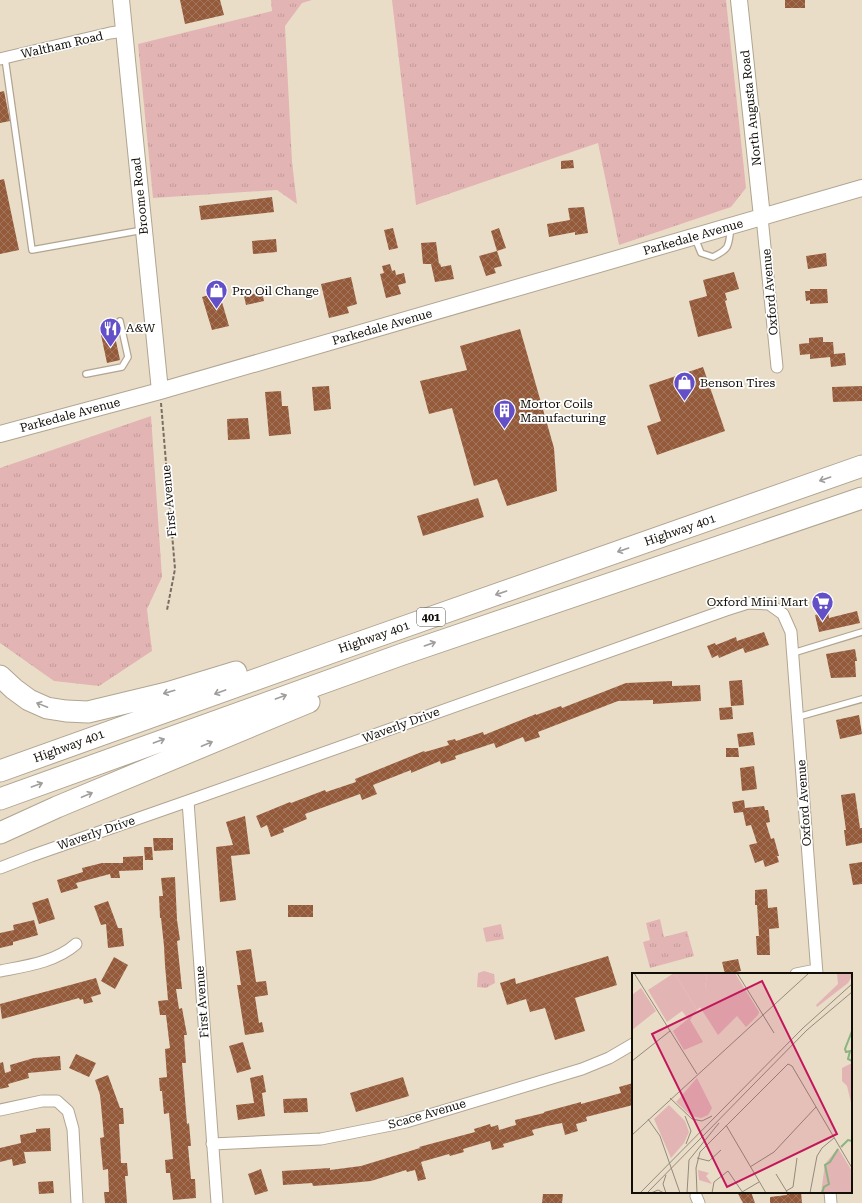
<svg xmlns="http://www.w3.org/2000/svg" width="862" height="1203" font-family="'Roboto Serif',serif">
	<defs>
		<pattern id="grass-tufts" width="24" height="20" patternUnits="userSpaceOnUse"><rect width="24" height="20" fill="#e3b4b4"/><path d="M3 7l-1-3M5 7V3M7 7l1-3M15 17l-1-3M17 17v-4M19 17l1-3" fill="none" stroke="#c29a99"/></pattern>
		<pattern id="building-cross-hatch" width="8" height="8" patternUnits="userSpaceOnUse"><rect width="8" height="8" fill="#955a3a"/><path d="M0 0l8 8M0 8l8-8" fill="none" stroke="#a0765f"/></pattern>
	</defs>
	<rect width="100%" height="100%" fill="#eaddc8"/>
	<!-- grass -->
	<path fill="url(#grass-tufts)" d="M271 0H312L302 3 285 26 292 162 297 204 277 190 153 198 138 44 272 11Z
		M392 0H726L746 188 731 207 619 245 598 143 416 205Z
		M151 416 162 577 147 609 152 651 99 686 54 681 0 643V468Z
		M660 919 664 937 687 931 694 956 650 968 643 942 650 940 646 923Z
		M501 924 504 939 486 942 483 928Z
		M484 971 494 974 495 983 486 988 477 987 478 973Z"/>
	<!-- building -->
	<path fill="url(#building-cross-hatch)" d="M180 0H220L224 15 185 24Z
		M785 0H805V8H785Z
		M4 91 10 121 0 123V92Z
		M573 160 574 168 561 169V161Z
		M4 179 19 250 0 254V180Z
		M272 197 274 212 201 220 199 206Z
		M584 207 588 233 575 235V232L549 237 547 224 570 220 568 208Z
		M393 228 398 248 389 250 384 230Z
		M499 228 506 248 497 251 502 266 494 268 496 273 486 276 479 256 497 251 491 231Z
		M276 239 277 252 253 254 252 241Z
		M436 242 439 264 440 263 441 267 451 265 454 279 435 282 431 264H423L421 243Z
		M826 253 827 266 808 269 806 256Z
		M390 264 392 271 395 270 396 275 404 273 406 283 398 285 401 294 386 298 380 274 384 273 382 266Z
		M734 272 739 289 725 293 727 300 725 301 732 328 698 337 689 301 707 296 703 280Z
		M351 277 357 304 347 307 349 313 329 318 321 284Z
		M810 289H827L828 303 810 304V300L806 301 805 291H810Z
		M219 292 229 326 212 330 202 297Z
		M262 292 264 301 246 305 244 296Z
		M520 329 554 448 557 491 507 506 497 479 474 486 452 408 429 414 420 381 467 370 460 346Z
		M114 332 120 360 107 363 101 335Z
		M823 337V342H833L834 354 845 353 846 365 831 367 830 357 810 359V354L800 355 799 344 809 343V338Z
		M703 367 725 431 657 455 647 426 661 421 649 385Z
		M329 386 331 409 314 411 312 387Z
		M862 386V401L833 402 832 387Z
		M281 391 282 406H288L291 434 269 436 265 392Z
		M248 418 250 439 228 440 227 419Z
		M478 498 484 517 423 536 417 516Z
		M857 611 860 623 819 632 815 615 828 612 829 618Z
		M764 632 769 645 745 653 743 648 719 658 718 655 712 658 707 646 715 643 716 645 736 637 737 641Z
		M855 649 857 661H855L856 677 831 678 826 654Z
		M742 680 744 705 731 706 729 681Z
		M672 681V686L700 685 701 701 653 704V700L618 701 538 732 540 737 525 742 523 737 496 748 494 743 455 756 456 759 441 764 440 761 411 773V770L373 785 377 794 362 800 360 794 305 814 307 819 283 829 284 832 271 837 267 825 261 828 256 816 290 802 291 803 325 790 326 792 356 782 355 779 424 751 425 752 449 745 447 741 455 739 456 741 483 732 484 735 536 714V715L561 706 562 708 626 683Z
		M732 707 733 719 720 720 719 708Z
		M859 715 862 734 840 739 836 720Z
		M753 732 755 745 739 747 737 734Z
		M726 748H738L739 757H726Z
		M754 766 757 789 742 791 740 768Z
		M855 793 860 828H862V843L846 846 844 830H846L841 795Z
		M744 800 745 808 764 806 765 810H768L770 822 766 823 771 839 774 838 779 856H777L779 862 765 867 763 860 755 863 749 845 757 843 751 825 746 826 743 812 734 813 732 802Z
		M245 816 250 854 231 856 236 900 220 902 216 847 233 845 226 822Z
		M153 838H173V850L154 851Z
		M144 847H152L153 860H145Z
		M143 856V870L119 871 120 878H111L110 874 76 883 78 888 61 893 57 880 83 872 82 868 102 863H123V857Z
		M862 862V884L853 885 849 864Z
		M175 877 177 920 180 940 177 941 182 989H176L179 1009 182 1008 187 1035H184L186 1063H182L187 1124 189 1123 191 1146H188L191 1179H195L196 1198 173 1200 170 1173H166L165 1160 173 1159 169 1113 164 1114 162 1091H160L159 1078 167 1077 165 1049 170 1048 166 1015H160L158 1001 168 1000 165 965 164 946 161 918H160L159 896H163L161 878Z
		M767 889 768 908 777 907 779 928 769 929 770 955H757L756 936H759L757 905H755V890Z
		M48 898 55 919 39 924 32 903Z
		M108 901 118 928H122L124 946 108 948 106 924 101 925 94 906Z
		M288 905H313V917H288Z
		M34 920 38 935 13 942V945L0 948V933L14 930 13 925Z
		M251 949 256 982 266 981 268 995 255 997 259 1023 262 1022 264 1032 245 1035 237 985H241L236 951Z
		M608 956 617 985 575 998 585 1031 555 1040 545 1008 530 1012 526 999 507 1005 500 983 515 978 516 984Z
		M114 957 128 965 115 989 101 981Z
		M738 959 741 971 725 974 722 962Z
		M96 978 101 994 91 997 93 1002 84 1004 83 999 80 1000 79 998 2 1019 0 1004Z
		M243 1042 251 1069 237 1073 229 1046Z
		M76 1054 96 1063 89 1077 69 1068Z
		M60 1056 61 1070 28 1073 29 1078 8 1084 9 1087 0 1089V1063L3 1062 5 1073 11 1071 10 1065 34 1058Z
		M108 1075 120 1108H123L124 1124H119L121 1163H127L128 1176H125L127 1203H105L104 1192H109L108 1169 103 1170 100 1138 104 1137 100 1095 95 1080Z
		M263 1075 266 1092 262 1093 265 1116 238 1120 236 1105 254 1103 250 1078Z
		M403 1077 409 1096 356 1112 350 1093Z
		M633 1083V1105L586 1117 587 1121 576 1124 578 1131 565 1135 562 1123 547 1126 532 1130 534 1135 503 1144 504 1147 492 1150 490 1141 463 1149 464 1152 450 1156 449 1154 421 1162 426 1179 418 1181 415 1170 407 1172 406 1170 371 1181 340 1184 313 1186 312 1183 283 1185 282 1171 330 1168V1170L361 1166 420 1148 419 1147 475 1132 474 1129 490 1124 491 1127 498 1125 499 1130 516 1125 515 1120 544 1113V1112L581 1102V1104L621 1093 619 1087Z
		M307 1098 308 1112 284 1113 283 1099Z
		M50 1128 51 1151 24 1152 26 1163 13 1166 12 1159 0 1162V1148L21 1143 20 1135 36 1132V1129Z
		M261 1169 268 1191 255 1195 248 1174Z
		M53 1181 54 1193 39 1194 38 1182Z
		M737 1192H751L755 1203H743Z
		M786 1192H801L802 1203H770V1197L787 1195Z
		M543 1194H563L562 1203H542Z"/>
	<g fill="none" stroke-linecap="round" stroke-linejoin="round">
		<defs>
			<path id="lane" d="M5 58 32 250 143 230
				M695 238 701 253 713 257C731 248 728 246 731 227
				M86 374 122 367 128 357 120 321
				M793 653 862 632
				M798 717 862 699"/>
			<path id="street" d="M0 59 110 33 124 31
				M762 217 777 367
				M188 801 217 1203
				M0 868 31 856 188 801 726 610 748 603 769 604 783 614 791 632 817 974
				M0 971C26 966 56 962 76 944
				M796 974 816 970
				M0 1110 42 1101H57L68 1111 73 1129 77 1203
				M212 1144 321 1139 406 1122 582 1069 609 1058 633 1044
				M830 1192 831 1203
				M696 1196 699 1203"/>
			<path id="secondary" d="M121 0 160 391
				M739 0 762 217
				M0 434 160 391 862 188"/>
			<path id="highway" d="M0 676 14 689 29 700 47 708 66 711 88 712 167 693 236 672
				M0 771 341 649 862 466
				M0 799 403 654 862 498
				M0 833 57 807 309 702"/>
		</defs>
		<!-- lane casing -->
		<use href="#lane" stroke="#b1a591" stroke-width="8"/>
		<!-- street casing -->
		<use href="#street" stroke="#b1a591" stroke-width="13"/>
		<!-- secondary casing -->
		<use href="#secondary" stroke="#b1a591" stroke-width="18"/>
		<!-- highway casing -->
		<use href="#highway" stroke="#b1a591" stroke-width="23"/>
		<!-- path -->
		<path stroke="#786f62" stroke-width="2" stroke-dasharray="4 2" stroke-linecap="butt" d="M161 403 175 569 167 610"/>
		<!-- lane -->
		<use href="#lane" stroke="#fff" stroke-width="5.5"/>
		<!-- street -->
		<use href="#street" stroke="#fff" stroke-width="11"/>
		<!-- secondary -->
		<use href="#secondary" stroke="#fff" stroke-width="16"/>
		<!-- highway -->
		<use href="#highway" stroke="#fff" stroke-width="21"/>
	</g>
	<!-- one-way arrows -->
	<defs><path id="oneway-shaft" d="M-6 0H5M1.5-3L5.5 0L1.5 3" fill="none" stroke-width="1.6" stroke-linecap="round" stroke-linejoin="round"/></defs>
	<g stroke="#a09e9c">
		<use href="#oneway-shaft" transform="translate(825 479) rotate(161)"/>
		<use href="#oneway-shaft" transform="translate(623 550) rotate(161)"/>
		<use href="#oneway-shaft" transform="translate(501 593) rotate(161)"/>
		<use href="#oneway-shaft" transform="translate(430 644) rotate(-19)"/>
		<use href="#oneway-shaft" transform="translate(169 692) rotate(164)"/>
		<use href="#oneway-shaft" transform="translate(220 692) rotate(160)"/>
		<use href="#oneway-shaft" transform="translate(281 697) rotate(-20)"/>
		<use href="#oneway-shaft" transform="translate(42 705) rotate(-158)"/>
		<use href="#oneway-shaft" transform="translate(159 741) rotate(-20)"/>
		<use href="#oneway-shaft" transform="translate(207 744) rotate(-23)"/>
		<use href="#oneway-shaft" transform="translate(37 785) rotate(-20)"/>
		<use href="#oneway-shaft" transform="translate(87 795) rotate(-23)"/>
	</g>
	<!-- icons -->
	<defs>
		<symbol id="shop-pin" viewBox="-11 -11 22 30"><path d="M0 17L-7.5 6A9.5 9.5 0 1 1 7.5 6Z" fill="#634fc8" stroke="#fff"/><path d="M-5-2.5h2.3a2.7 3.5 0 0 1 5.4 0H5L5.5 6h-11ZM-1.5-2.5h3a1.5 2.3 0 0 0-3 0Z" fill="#fff"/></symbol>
		<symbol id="restaurant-pin" viewBox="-11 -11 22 30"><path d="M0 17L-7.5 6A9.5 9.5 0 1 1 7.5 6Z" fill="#634fc8" stroke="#fff"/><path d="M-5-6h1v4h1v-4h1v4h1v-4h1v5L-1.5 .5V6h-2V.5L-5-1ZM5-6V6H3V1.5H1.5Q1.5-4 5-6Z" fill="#fff"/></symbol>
		<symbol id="building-pin" viewBox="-11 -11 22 30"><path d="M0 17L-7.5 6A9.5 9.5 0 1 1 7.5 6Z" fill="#634fc8" stroke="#fff"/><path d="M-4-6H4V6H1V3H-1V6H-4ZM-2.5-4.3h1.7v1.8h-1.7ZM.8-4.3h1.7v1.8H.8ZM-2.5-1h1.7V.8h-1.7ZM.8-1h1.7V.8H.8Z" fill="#fff"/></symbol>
		<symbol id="supermarket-pin" viewBox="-11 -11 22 30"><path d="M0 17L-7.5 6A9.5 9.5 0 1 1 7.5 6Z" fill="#634fc8" stroke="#fff"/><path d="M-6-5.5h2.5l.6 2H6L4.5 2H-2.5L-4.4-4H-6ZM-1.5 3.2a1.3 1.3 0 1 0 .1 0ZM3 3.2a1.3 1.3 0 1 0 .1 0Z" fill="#fff"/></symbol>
	</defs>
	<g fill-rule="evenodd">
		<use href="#shop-pin" x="204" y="278" width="25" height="34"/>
		<use href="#restaurant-pin" x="98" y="316" width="25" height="34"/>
		<use href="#shop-pin" x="672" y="370" width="25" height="34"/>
		<use href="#building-pin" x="492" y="398" width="25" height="34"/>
		<use href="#supermarket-pin" x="810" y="590" width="25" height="34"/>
	</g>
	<g text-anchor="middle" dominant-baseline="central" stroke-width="3.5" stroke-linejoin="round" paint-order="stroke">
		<!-- shield labels -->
		<rect fill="#fff" stroke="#585651" stroke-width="1" x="417" y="608" width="28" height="18" rx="3"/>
		<g font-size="11" font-weight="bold" fill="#110d07">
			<text x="431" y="617">401</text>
		</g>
		<!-- street labels -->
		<g font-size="12" fill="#110d07" stroke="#fff">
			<text transform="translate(62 45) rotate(-13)">Waltham Road</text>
			<text transform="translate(751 108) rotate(-96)">North Augusta Road</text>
			<text transform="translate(140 196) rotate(-96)">Broome Road</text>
			<text transform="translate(693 237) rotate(-16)">Parkedale Avenue</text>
			<text transform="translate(770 292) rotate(-95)">Oxford Avenue</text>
			<text transform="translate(382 327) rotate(-16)">Parkedale Avenue</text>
			<text transform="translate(70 415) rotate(-15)">Parkedale Avenue</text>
			<text transform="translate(169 501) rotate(-95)">First Avenue</text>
			<text transform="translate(680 530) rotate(-19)">Highway 401</text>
			<text transform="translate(374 637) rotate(-19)">Highway 401</text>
			<text transform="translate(401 725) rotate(-20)">Waverly Drive</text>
			<text transform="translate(69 746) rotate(-20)">Highway 401</text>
			<text transform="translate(804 803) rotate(-94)">Oxford Avenue</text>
			<text transform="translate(96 833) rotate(-19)">Waverly Drive</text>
			<text transform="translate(202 1002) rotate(-94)">First Avenue</text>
			<text transform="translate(427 1114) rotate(-16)">Scace Avenue</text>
		</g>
		<!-- poi labels -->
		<g font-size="12" fill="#110d07" stroke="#fff" text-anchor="start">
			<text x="232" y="291">Pro Oil Change</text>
			<text x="126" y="328">A&amp;W</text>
			<text x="700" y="383">Benson Tires</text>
			<text x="520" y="404">Mortor Coils<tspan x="520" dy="14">Manufacturing</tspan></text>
			<text x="808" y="602" text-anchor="end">Oxford Mini Mart</text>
		</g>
	</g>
	<!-- overview -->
	<g transform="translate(632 973)">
		<rect width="220" height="220" fill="#eaddc8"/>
		<path d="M42 0 65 37 58 47 71 69 52 77 41 58 56 46 50 38 35 49 16 17ZM73 0H103L127 39 126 42 114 54 105 43 86 62 68 34 80 24 73 14 75 3ZM9 15 24 38 0 57V22ZM65 105 80 135 76 142 69 145 59 143 44 129ZM37 132 53 148 57 159 52 170 39 185 22 146ZM66 197 77 200 74 203 80 211 67 207Z" fill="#e3b4b4"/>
		<path d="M42 0H73L75 3 73 14 81 24 65 37ZM205 0H220V3L216 10 185 34 184 32 206 11ZM220 90V134L215 113 210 108V95ZM206 175 220 198V220H189L193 191Z" fill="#e3b4b4"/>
		<path fill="none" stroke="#88b57f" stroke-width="2" d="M220 58 213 76 214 79 218 78 216 86 220 88M209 174 216 167 220 168M190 220 192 214 197 211 193 192 198 189 206 176"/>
		<path fill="none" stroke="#938a7b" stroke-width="1" d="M2 0 65 101M142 60 131 42 177 0M0 88 38 58M38 125 60 146 70 148 80 143M53 143 59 158 54 171M16 146 28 163 48 220M94 152 134 220M0 162 131 42 105 0M65 185 77 188 89 177M118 194 142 179 184 134M144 201 155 219M34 202 31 211 34 220M154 218 161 214 165 185M110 219 127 209M8 220 171 55 220 11M15 220 175 57 220 19M19 220 26 217 32 220M55 220 57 187 87 150M65 220 64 195 68 179 156 91 160 93 220 195M80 220 82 209 96 198 111 220M178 220 185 183 190 175 202 165"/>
		<path fill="#c2185b" fill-opacity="0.15" stroke="#c2185b" stroke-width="2" d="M130 8 205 161 95 214 20 61Z"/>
		<rect width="220" height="220" fill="none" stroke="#110d07" stroke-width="2"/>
	</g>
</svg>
